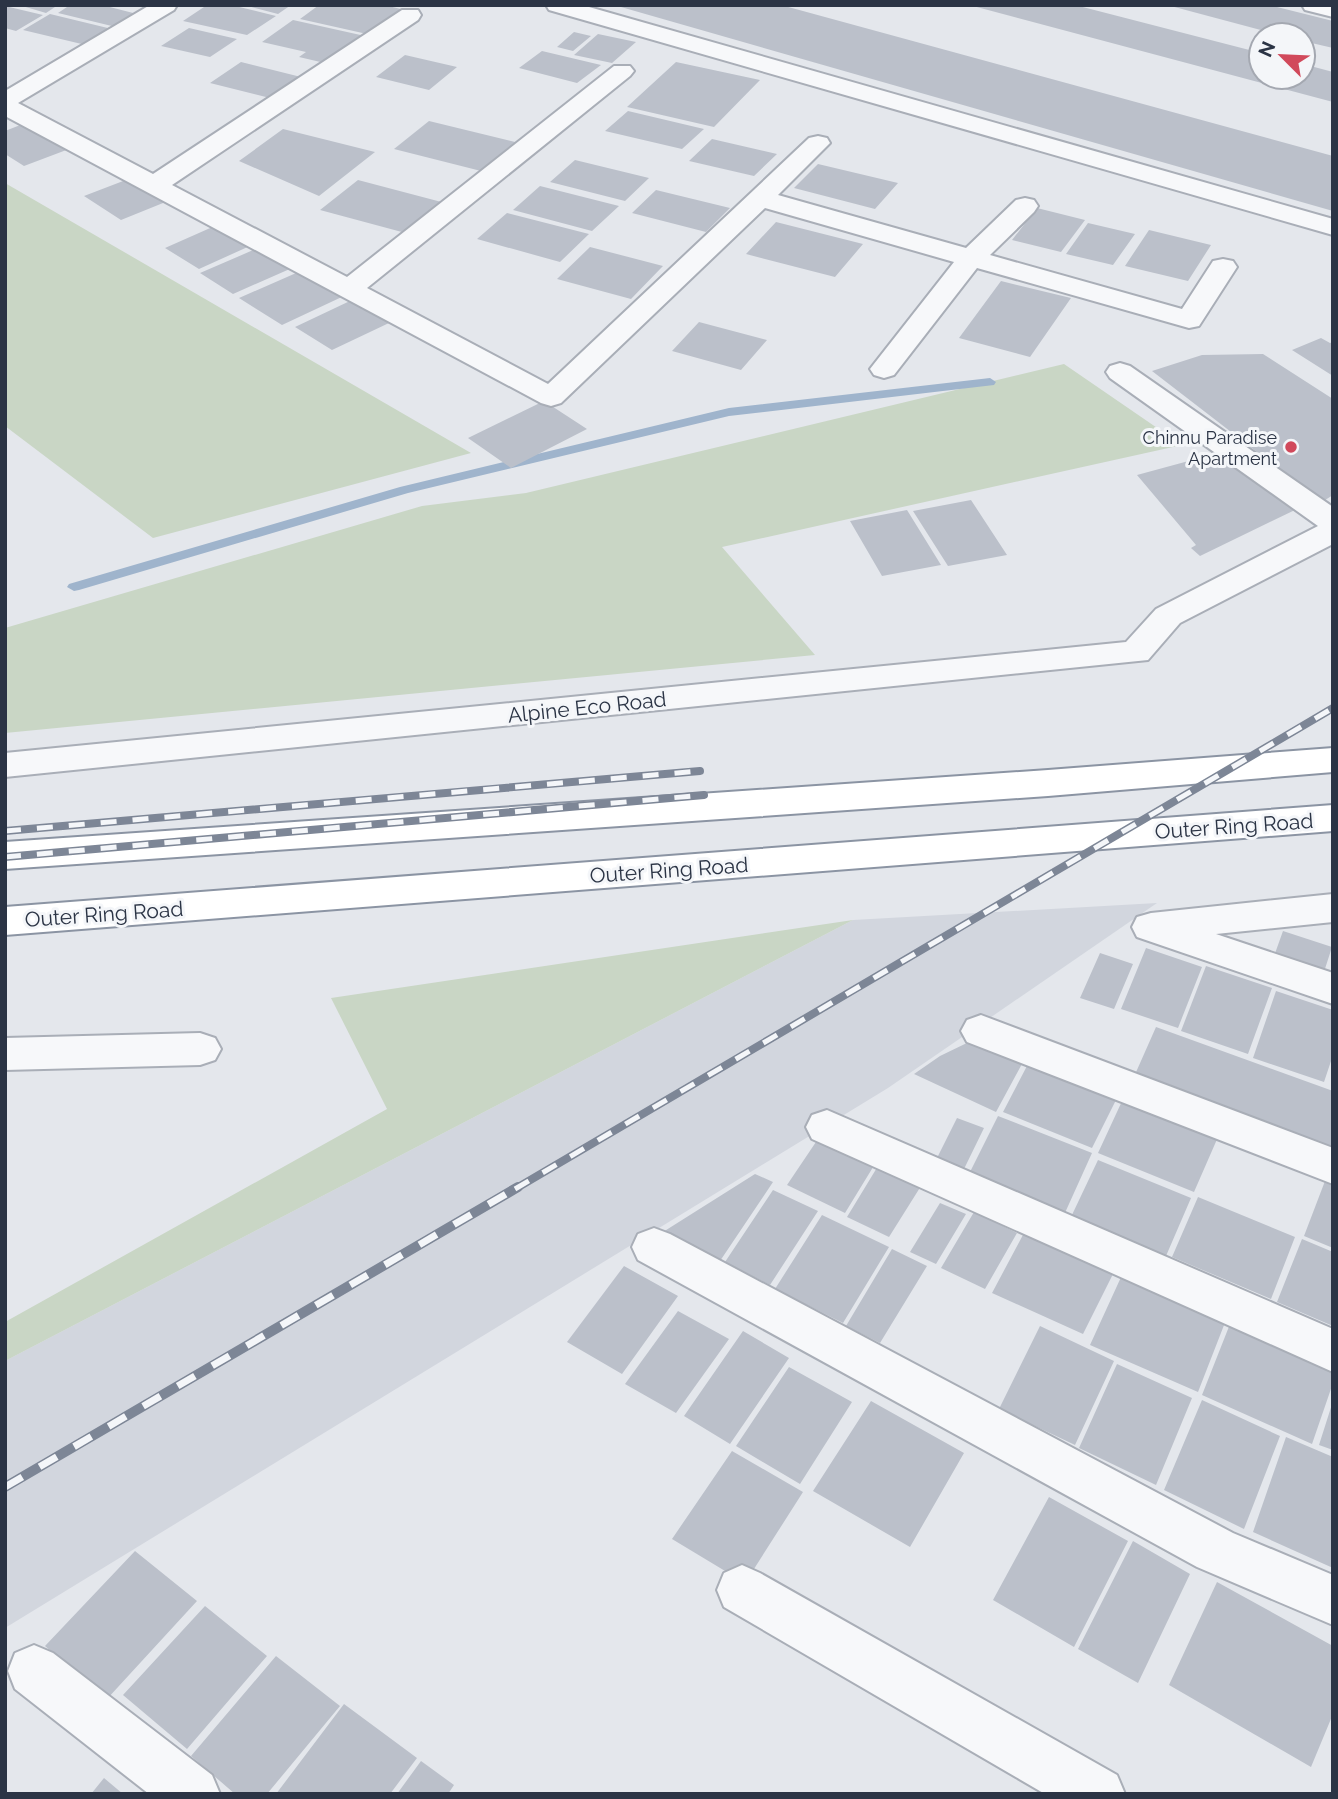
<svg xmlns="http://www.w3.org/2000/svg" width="1338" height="1799" font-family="Raleway,sans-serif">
	<rect width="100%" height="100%" fill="#e4e7ec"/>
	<!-- built -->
	<path fill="#d2d6de" d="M1157 903 888 1088 5 1628V1361L853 920Z"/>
	<!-- green -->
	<path fill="#c9d6c5" d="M5 183 471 453 153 538 5 426Z
		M1064 364 1182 445 722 547 815 655 5 733V628L422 506 526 493Z
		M853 920 5 1361V1322L387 1109 331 998Z"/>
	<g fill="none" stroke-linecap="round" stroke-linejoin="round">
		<!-- stream -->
		<path fill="#9fb4cc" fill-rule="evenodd" d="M990 378 996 382 994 385 729 416 408 493 79 590 74 591 67 587 69 584 400 487 729 408Z"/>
	</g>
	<!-- building -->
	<path fill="#bbc0ca" d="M19 5H58L46 13Z
		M70 5H102L137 14 116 27 58 13Z
		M207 5H231L276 16 247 35 183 21Z
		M244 5H291L278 14Z
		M319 5H384L401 9 367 34 300 19Z
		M614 5H781L1333 156V211Z
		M1075 5 1261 53V77H1303V64L1333 72V102L973 6Z
		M1167 5H1269L1333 21V48L1303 41V35H1280Z
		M5 6 43 15 16 31 5 28Z
		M50 14 116 30 90 46 23 30Z
		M293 20 365 36 329 64 299 57 306 52 262 42Z
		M189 28 237 39 210 57 161 46Z
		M574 32 591 36 573 51 557 47Z
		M598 34 636 42 612 63 574 55Z
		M542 51 601 65 577 83 519 68Z
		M405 55 457 67 429 90 376 77Z
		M241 62 305 78 274 99 210 83Z
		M676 62 760 80 714 127 627 107Z
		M628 111 704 129 682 149 605 131Z
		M429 121 519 143 485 172 394 149Z
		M28 122 69 149 24 166 5 154V131Z
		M283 129 375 152 319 196 239 161Z
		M712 139 777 154 754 176 689 161Z
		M575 160 649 178 625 201 550 182Z
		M818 164 898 183 875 209 794 188Z
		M131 178 168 201 121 220 84 196Z
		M358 180 449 204 413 235 320 210Z
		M540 186 619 206 592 231 513 210Z
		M656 190 730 208 706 232 632 213Z
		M1037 208 1085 220 1061 252 1012 240Z
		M507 213 589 234 560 262 477 239Z
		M776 222 863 244 835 277 746 254Z
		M1088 223 1135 234 1113 265 1066 254Z
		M217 225 252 245 199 269 165 248Z
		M1149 230 1211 245 1188 281 1125 266Z
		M590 247 663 266 631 299 557 279Z
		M258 248 292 268 233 294 200 273Z
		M303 270 346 295 282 325 239 298Z
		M1001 281 1071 298 1030 357 959 338Z
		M352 300 389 323 332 350 295 327Z
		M699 322 767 340 741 370 672 351Z
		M1321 338 1330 343 1333 342V376L1292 350Z
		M1263 354 1333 399V495L1322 502 1152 371 1202 355Z
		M544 401 587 429 511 468 468 438Z
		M1218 453 1297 509 1200 556 1191 548 1196 545 1137 475Z
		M971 500 1007 555 948 566 913 511Z
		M907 510 941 565 882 576 850 521Z
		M1283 931 1332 947 1323 975 1273 959Z
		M1146 948 1202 967 1178 1028 1121 1009Z
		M1100 953 1133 964 1114 1009 1080 998Z
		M1206 966 1272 988 1248 1054 1181 1031Z
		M1276 991 1333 1010V1055L1324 1082 1253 1058Z
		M1156 1027 1333 1091V1153L1133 1079Z
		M971 1041 1023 1062 996 1112 914 1074 940 1056Z
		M1028 1064 1117 1098 1092 1148 1003 1112Z
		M1123 1099 1218 1137 1194 1192 1098 1153Z
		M998 1116 1092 1153 1064 1215 968 1176Z
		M957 1118 984 1128 964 1169 937 1158Z
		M822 1133 878 1159 845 1213 787 1185Z
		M1098 1160 1191 1198 1166 1256 1071 1217Z
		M878 1166 921 1186 889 1237 847 1217Z
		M755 1174 773 1182 720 1261 663 1232Z
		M1325 1181 1333 1185V1248L1304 1236Z
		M773 1190 818 1211 770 1285 725 1262Z
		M1198 1197 1295 1237 1271 1299 1172 1257Z
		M940 1203 966 1214 936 1264 910 1252Z
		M974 1212 1017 1233 985 1289 941 1268Z
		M822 1215 889 1247 843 1323 775 1289Z
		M1024 1233 1113 1274 1083 1334 992 1293Z
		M1302 1239 1333 1252V1326L1277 1302Z
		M892 1249 927 1266 880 1343 846 1326Z
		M624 1266 678 1296 622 1374 567 1342Z
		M1122 1275 1226 1320 1198 1392 1090 1345Z
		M678 1311 729 1339 676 1413 625 1384Z
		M1230 1324 1333 1367V1383L1312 1444 1202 1395Z
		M1040 1326 1114 1361 1075 1445 999 1409Z
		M743 1331 789 1358 730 1444 684 1416Z
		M1117 1364 1192 1398 1156 1485 1079 1448Z
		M789 1367 852 1402 800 1484 736 1446Z
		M1202 1400 1280 1436 1244 1529 1164 1490Z
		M871 1401 964 1453 910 1547 813 1491Z
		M1333 1401V1450L1319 1445Z
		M1286 1437 1333 1457V1568L1253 1532Z
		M732 1451 803 1492 745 1583 672 1539Z
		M1049 1497 1128 1541 1074 1647 993 1600Z
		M1133 1541 1190 1574 1138 1683 1078 1649Z
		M135 1551 197 1601 107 1699 45 1646Z
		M1217 1582 1333 1646V1714L1311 1767 1169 1685Z
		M205 1606 267 1656 187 1749 123 1695Z
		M276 1656 340 1706 267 1794H235L191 1756Z
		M344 1704 417 1758 390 1794H276Z
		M421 1761 454 1785 448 1794H397Z
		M104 1778 123 1794H91Z"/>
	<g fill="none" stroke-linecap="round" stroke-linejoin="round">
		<defs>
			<path id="minor" d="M150 5H177L174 10 18 103 153 174 402 10H418L421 15 418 20 172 185 347 277 614 66H630L634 71 630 76 367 288 548 384 809 138 818 136 827 138 830 143 778 195 966 248 1016 200 1025 198 1034 200 1038 206 1034 212 990 255 1182 309 1213 261 1223 259 1233 261 1237 267 1199 326 1189 328 977 268 894 375 884 378 874 375 870 369 954 262 765 208 561 403 551 406 541 403 5 116V91Z
				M546 5H582L1333 219V235L549 10Z
				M1302 5H1333V17L1305 10Z
				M1120 363 1130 366 1333 507V544L1180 623 1148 660 5 777V753L1126 642 1156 609 1318 526 1110 378 1106 372 1110 366Z
				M1333 894V922L1216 934 1333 973V1004L1137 937 1132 927 1137 917 1151 913Z
				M981 1015 1333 1148V1184L967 1042 961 1031 967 1020Z
				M200 1033 215 1038 221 1049 215 1060 200 1065 5 1070V1038Z
				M827 1110 1333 1329V1372L812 1139 806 1127 812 1115Z
				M654 1228 670 1234 1233 1533 1333 1575V1625L1197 1567 638 1260 632 1247 638 1234Z
				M742 1565 760 1573 1117 1775 1125 1794H1045L724 1607 717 1590 724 1573Z
				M34 1645 53 1653 212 1775 220 1794H149L15 1689 8 1671 15 1653Z"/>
			<path id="highway" d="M1333 748V772L1048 796 5 869V842L1048 770Z
				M1333 805V831L5 935V907Z"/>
		</defs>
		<!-- minor casing -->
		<use href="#minor" stroke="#a9aeb7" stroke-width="4"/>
		<!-- highway casing -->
		<use href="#highway" stroke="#8b94a3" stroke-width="4"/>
		<!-- minor -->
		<use href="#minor" fill="#f7f8fa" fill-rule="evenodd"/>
		<!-- highway -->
		<use href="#highway" fill="#fff" fill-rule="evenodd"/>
		<defs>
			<path id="rail-far1" d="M5 831 700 771
				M5 857 704 795
				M515 1189 1333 708"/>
			<path id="rail" d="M5 1487 518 1187"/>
		</defs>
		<!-- rail-far1 casing -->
		<use href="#rail-far1" stroke="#7d8696" stroke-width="8"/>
		<!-- rail casing -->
		<use href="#rail" stroke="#7d8696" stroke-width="10"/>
		<!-- rail-far1 -->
		<use href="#rail-far1" stroke="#f4f6f9" stroke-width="5" stroke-dasharray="16" stroke-linecap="butt"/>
		<!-- rail -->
		<use href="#rail" stroke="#f4f6f9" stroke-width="7" stroke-dasharray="20" stroke-linecap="butt"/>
	</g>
	<!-- markers -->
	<circle fill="#d1495b" stroke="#f4f6f9" stroke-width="2.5" cx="1291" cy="447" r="7"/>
	<g text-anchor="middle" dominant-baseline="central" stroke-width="6" stroke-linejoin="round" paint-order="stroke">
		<!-- far-poi labels -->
		<g font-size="18" fill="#2b3445" stroke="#f4f6f9" text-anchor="end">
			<text x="1277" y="437">Chinnu Paradise<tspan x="1277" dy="21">Apartment</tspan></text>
		</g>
		<!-- street labels -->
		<g font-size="21" fill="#2b3445" stroke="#f4f6f9">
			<text transform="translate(587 707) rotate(-6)">Alpine Eco Road</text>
			<text transform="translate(1234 826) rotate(-4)">Outer Ring Road</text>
			<text transform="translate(669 870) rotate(-4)">Outer Ring Road</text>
			<text transform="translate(104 914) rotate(-4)">Outer Ring Road</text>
		</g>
	</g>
	<!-- border -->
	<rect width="1338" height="1799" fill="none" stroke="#2b3445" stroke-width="14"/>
	<!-- north arrow -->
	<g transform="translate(1282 56) rotate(294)"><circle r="33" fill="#f4f6f9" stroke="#a4a8b1" stroke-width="2"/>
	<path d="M0-5L12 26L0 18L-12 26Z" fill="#d1495b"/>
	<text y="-10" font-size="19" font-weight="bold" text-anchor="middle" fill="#2b3445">N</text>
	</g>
</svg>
